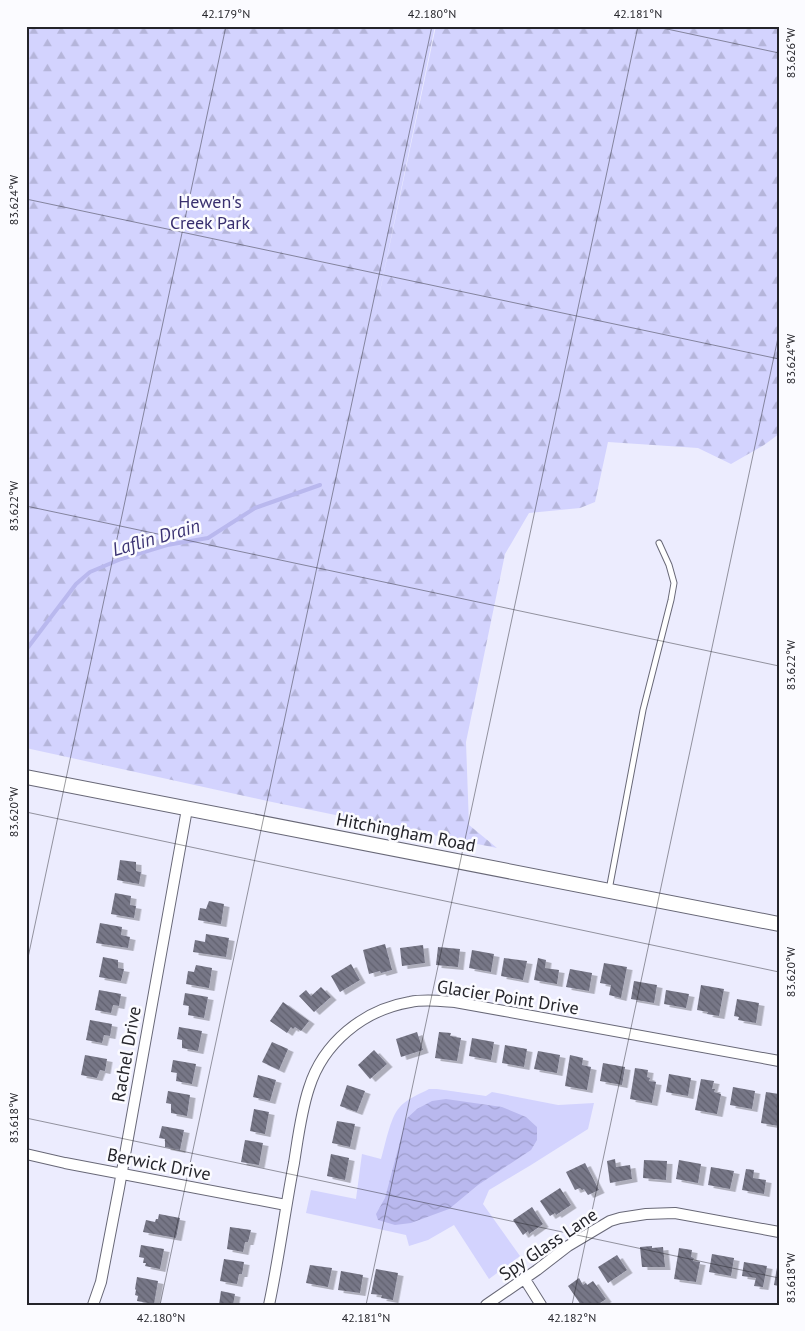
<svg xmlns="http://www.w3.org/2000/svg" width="805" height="1331" font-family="'PT Sans',sans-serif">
	<defs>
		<pattern id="forest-firs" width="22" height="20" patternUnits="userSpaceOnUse" patternTransform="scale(1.25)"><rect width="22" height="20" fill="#d3d3fe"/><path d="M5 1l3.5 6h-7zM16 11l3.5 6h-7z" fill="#b5b5da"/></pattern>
		<pattern id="water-waves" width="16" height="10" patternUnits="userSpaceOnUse" patternTransform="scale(1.25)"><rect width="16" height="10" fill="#b9b8ee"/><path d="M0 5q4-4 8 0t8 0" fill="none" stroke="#9f9ecc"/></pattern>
		<pattern id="building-back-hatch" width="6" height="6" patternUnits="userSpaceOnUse" patternTransform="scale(1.25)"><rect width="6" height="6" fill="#777787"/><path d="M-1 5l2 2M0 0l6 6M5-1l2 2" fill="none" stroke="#61616f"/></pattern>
		<filter id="shadow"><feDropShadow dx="5.5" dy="3" stdDeviation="0" flood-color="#0004"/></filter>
	</defs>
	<rect width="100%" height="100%" fill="#ececfe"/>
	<!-- green -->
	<path fill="#d3d3fe" d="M429 1089H437L486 1096 492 1092 558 1105 594 1103 588 1129 531 1165 489 1190 483 1204 520 1256 489 1279 454 1225 428 1240 409 1246 406 1235 306 1213 311 1190 356 1199 362 1154 381 1159C385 1146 390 1118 399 1108 406 1099 420 1094 429 1089Z"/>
	<!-- forest -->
	<path fill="url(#forest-firs)" d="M26 26H435L372 329 436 26H779V434L764 445 731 464 698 448 608 442 595 502 580 508 529 513 505 554 466 742 469 825 497 848 272 802 26 748Z"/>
	<!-- water -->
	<path fill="url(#water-waves)" d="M446 1099 502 1107 526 1117 537 1127V1140L531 1150 478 1185 449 1209 411 1223 395 1225 378 1220 376 1214 385 1198 406 1119 417 1109 432 1101Z"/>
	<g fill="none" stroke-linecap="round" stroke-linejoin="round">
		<!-- stream -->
		<path stroke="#b9b8ee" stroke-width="4" d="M26 650 76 584 90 572 121 559 167 545 208 538 255 508 320 485"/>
	</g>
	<!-- building -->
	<path fill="url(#building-back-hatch)" filter="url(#shadow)" d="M120 860 136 862V871L141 872 139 884 117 880Z
		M115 893 131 896 130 905 136 906 134 918 111 914Z
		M209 901 224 904 221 924 198 920 200 908 206 909Z
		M100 923 122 927 121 935 130 937 128 948 96 943Z
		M206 934 229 938 226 957 193 952 195 940 205 942Z
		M385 944 392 970 381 973 380 971 369 974 363 950Z
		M423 945 425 963 402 966 400 948Z
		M438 947 460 949 458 967 436 965Z
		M472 950 494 954 491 972 469 968Z
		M103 957 118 960V968L124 969 121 981 99 977Z
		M504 958 527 961 523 980 501 976Z
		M538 958 546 960 545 968 559 970 557 984 534 980Z
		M604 963 627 967 621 998 609 995 611 985 600 983Z
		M351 964 360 980 340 992 331 976Z
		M196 965 212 968 209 988 186 984 188 971 194 972Z
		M570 969 592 973 589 991 566 987Z
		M634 981 657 985 654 1003 631 999Z
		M701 985 724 989 719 1016 707 1014 708 1012 697 1010Z
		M321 987 331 997 314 1012 299 996 306 990 311 996Z
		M99 990 121 994 119 1006 113 1005 111 1013 95 1010Z
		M666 990 689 994 686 1008 664 1004Z
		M185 993 208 997 204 1018 188 1015 189 1006 183 1005Z
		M737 999 759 1003 756 1023 738 1020 739 1017 734 1016Z
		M283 1002 309 1021 301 1031 295 1027 293 1029 291 1027 287 1033 270 1021Z
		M90 1020 112 1024 110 1036 104 1035 102 1043 86 1040Z
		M179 1027 202 1031 198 1051 182 1048V1040L177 1039Z
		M417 1032 423 1050 401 1057 396 1039Z
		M439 1032 451 1033 450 1036 461 1038 457 1061 435 1058Z
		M472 1038 494 1042 491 1060 469 1056Z
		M272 1042 288 1049 279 1070 262 1062Z
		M505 1045 527 1049 524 1067 502 1063Z
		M374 1050 387 1064 370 1079 358 1065Z
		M538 1051 560 1055 557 1073 534 1069Z
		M85 1055 107 1059 105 1071 100 1070 97 1078 81 1075Z
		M570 1055 583 1058 582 1065 591 1067 587 1090 565 1086Z
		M173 1060 196 1064 192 1084 176 1081 177 1073 171 1072Z
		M603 1063 625 1067 622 1085 600 1081Z
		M635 1068 648 1070 647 1077 650 1078 649 1081 656 1082 652 1103 630 1099Z
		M669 1074 691 1078 688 1096 666 1092Z
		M258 1075 276 1080 270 1101 253 1097Z
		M701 1079 714 1081 712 1089H715L714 1092 721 1094 717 1114 695 1110Z
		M347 1085 365 1091 357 1112 340 1106Z
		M733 1087 755 1091 752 1109 730 1105Z
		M168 1091 190 1095 187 1116 171 1113V1104L166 1103Z
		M766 1092 779 1094V1126L761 1123Z
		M254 1109 269 1112 265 1134 250 1131Z
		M337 1121 355 1124 350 1147 332 1143Z
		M162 1126 184 1130 180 1150 165 1147V1139L159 1138Z
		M245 1140 263 1143 259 1165 241 1162Z
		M331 1154 349 1158 345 1180 327 1176Z
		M615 1159 616 1167 630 1165 632 1179 610 1183 607 1161Z
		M644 1160 667 1161 666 1180 643 1178Z
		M679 1160 701 1164 698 1183 676 1179Z
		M585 1163 599 1190 588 1195 584 1189 582 1190 580 1188 575 1190 566 1172Z
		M711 1167 734 1171 730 1189 708 1185Z
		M746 1169 754 1170 753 1178 766 1180 764 1194 742 1190Z
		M560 1188 571 1205 556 1215 555 1213 550 1216 540 1201Z
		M532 1207 543 1224 529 1234 528 1231 523 1235 513 1220Z
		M159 1214 180 1218 176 1238 143 1232 146 1220 155 1222 156 1219H158Z
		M230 1227 251 1230 248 1242H245L243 1252 227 1249Z
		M141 1245 164 1249 160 1269 145 1266 146 1263H143L144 1258 139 1257Z
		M652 1246V1248L663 1247 665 1267H642L640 1247Z
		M679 1248 692 1250 691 1257 694 1258 693 1261 700 1262 696 1282 674 1279Z
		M712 1254 734 1258 731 1276 709 1272Z
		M617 1255 627 1270 608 1283 598 1267Z
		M224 1259 244 1262 242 1274H239L237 1284 220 1281Z
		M744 1262 767 1266 763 1287 754 1286 756 1278 742 1276Z
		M778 1262H779V1286L774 1285Z
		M310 1265 332 1268 328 1287 306 1283Z
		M376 1269 398 1273 393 1300 381 1298 382 1295 371 1294Z
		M341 1271 363 1275 360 1293 338 1290Z
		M137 1277 158 1281 154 1304 137 1301 138 1296 135 1295 136 1290 135 1289Z
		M579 1278 583 1285 586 1283 587 1285 593 1281 606 1299 597 1305H581L568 1286Z
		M221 1291 235 1294 233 1305H219Z"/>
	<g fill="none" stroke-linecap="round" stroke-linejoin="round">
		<defs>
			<path id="service" d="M609 890 643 710 671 600 674 583 669 565 659 543"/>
			<path id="minor" d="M26 1154 65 1163 286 1205
				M524 1278 541 1305
				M93 1305 101 1282 119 1188 187 809
				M269 1305C279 1258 285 1210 294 1163 298 1138 301 1112 309 1088 323 1043 363 1010 410 1002 425 999 440 1001 455 1002L779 1061
				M486 1305 537 1270 568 1246 610 1221 620 1218 646 1214 675 1213 779 1232"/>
			<path id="tertiary" d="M26 777 779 924"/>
		</defs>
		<!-- service casing -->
		<use href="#service" stroke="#686877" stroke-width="7"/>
		<!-- minor casing -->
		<use href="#minor" stroke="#686877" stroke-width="12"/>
		<!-- tertiary casing -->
		<use href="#tertiary" stroke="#686877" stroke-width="16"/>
		<!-- service -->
		<use href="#service" stroke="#fff" stroke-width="5"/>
		<!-- minor -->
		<use href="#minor" stroke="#fff" stroke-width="10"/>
		<!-- tertiary -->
		<use href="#tertiary" stroke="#fff" stroke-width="14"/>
	</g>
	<!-- ticks -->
	<path fill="none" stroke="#24242a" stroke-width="1" stroke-opacity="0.45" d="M653 26 779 53M26 199 779 359M26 506 779 666M26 812 779 972M26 967 226 26M26 1118 779 1278M160 1305 432 26M366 1305 638 26M572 1305 779 333M778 1305 779 1302"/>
	<g text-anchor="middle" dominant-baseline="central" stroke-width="5" stroke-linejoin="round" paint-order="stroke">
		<!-- park labels -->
		<g font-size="18" fill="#382f6f" stroke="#fbfbff">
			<text x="210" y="201">Hewen's<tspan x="210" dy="21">Creek Park</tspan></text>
		</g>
		<!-- street labels -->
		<g font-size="18" fill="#24242a" stroke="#fbfbff">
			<text transform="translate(406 832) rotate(11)">Hitchingham Road</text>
			<text transform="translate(508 997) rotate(9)">Glacier Point Drive</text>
			<text transform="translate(126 1054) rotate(-80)">Rachel Drive</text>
			<text transform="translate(159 1164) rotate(11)">Berwick Drive</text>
			<text transform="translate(548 1244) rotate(-34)">Spy Glass Lane</text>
		</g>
		<!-- water labels -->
		<g font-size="19" font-style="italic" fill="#3c3474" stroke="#fbfbff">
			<text transform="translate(156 537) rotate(-16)">Laflin Drain</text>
		</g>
	</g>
	<!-- border -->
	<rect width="805" height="1331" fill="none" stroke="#fbfbff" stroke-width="55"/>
	<rect x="28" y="28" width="750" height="1276" fill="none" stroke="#24242a" stroke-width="2"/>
	<g font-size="12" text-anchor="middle" fill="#24242a">
		<text x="226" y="18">42.179°N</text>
		<text x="432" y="18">42.180°N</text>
		<text x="638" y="18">42.181°N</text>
		<text transform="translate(791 53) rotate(-90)" y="4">83.626°W</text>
		<text transform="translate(14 200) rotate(-90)" y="4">83.624°W</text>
		<text transform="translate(791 359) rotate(-90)" y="4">83.624°W</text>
		<text transform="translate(14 506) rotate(-90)" y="4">83.622°W</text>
		<text transform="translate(791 665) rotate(-90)" y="4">83.622°W</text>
		<text transform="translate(14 812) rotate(-90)" y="4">83.620°W</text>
		<text transform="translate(791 972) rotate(-90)" y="4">83.620°W</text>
		<text transform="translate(14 1118) rotate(-90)" y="4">83.618°W</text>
		<text transform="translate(791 1278) rotate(-90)" y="4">83.618°W</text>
		<text x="161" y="1322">42.180°N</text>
		<text x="366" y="1322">42.181°N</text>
		<text x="572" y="1322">42.182°N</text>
	</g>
</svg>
